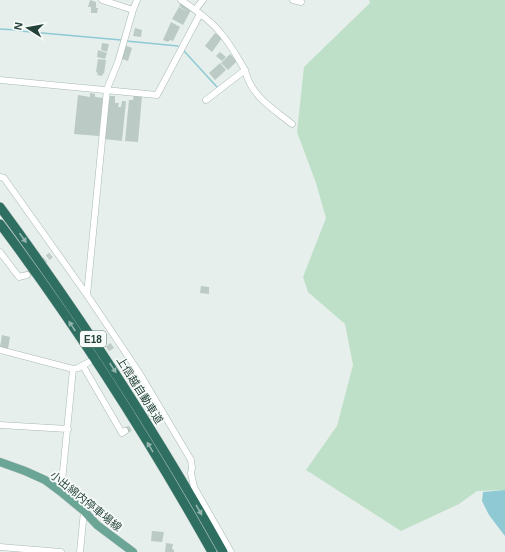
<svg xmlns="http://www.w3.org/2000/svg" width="505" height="552" font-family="Arial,'Noto Sans JP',sans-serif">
	<rect width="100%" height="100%" fill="#e6efeb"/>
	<!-- green -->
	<path fill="#bfe0c8" d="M369 0H505V490L477 491 459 504 401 531 306 470 337 426 353 365 345 324 308 292 303 277 326 218 316 183 297 132 304 67 370 3Z"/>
	<!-- water -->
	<path fill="#8ec9d4" d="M505 490V536L489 515 482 501 483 492Z"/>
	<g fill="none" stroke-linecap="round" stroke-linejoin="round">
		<!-- stream -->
		<path stroke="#8ec9d4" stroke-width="1.5" d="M0 29 17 30
			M20 31 121 40
			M126 41 178 46
			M184 51 217 87"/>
	</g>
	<!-- building -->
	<path fill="#bbcac4" d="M90 0 96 2V8H98L97 13H91V7H88Z
		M182 2 192 8 183 25 172 19 179 7 188 12 179 6Z
		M171 22 180 27 173 41 170 40 168 42 163 40Z
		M135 28 142 30 141 37 133 36Z
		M215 33 222 38 212 52 205 46Z
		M102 43 109 44 107 52 101 50Z
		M124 45 132 48 128 61 120 58Z
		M98 50 107 53 105 59 97 57Z
		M220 52 226 57 222 61 216 56Z
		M230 54 237 61 228 70 221 63Z
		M98 59 106 60 104 74 103 73 102 76 97 75 98 73 96 72Z
		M220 63 226 70 215 80 209 73Z
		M90 93 95 94V97L103 98 99 136 74 134 78 95 90 97Z
		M134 95 142 96 138 142 125 141 129 100H133Z
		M110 96H115V103H119L118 107H121L122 101H126L122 141 104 139 108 99H110Z
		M201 286 209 287V294L200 293Z
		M2 335 10 337 8 349 0 347Z
		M152 531 164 532 162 542 151 541Z
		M166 543 173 544 172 549 174 550V552H165Z"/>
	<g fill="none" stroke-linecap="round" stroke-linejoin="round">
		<!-- minor-tunnel -->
		<path stroke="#bfccc8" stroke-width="6" stroke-dasharray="6 3" stroke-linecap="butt" d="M27 275 51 255
			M100 354 113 345
			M125 431 156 414"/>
		<defs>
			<path id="minor" d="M181 0C194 9 209 19 219 31 230 43 237 57 245 70L206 100
				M293 0 301 2
				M133 10 137 0
				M195 10 203 0
				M245 70C251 96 272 108 292 124
				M0 80 157 95 200 14
				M0 177 4 178 87 295 140 374 191 460 192 468 191 473 194 487 231 552
				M0 252 19 277 27 275
				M87 295 107 89 118 62 133 10 102 0
				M0 350 73 369 78 368 89 362
				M83 366 122 433 125 431
				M0 425 68 429
				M61 492 73 369
				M0 547 61 552
				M80 552 84 511"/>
			<path id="major" d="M0 462 25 471 45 480 61 492 84 511 97 525 133 552"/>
			<path id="highway" d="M0 207C81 317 156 432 223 552
				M0 224C78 328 148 438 212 552"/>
		</defs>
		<!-- minor casing -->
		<use href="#minor" stroke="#a8b8b2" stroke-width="7"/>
		<!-- major casing -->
		<use href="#major" stroke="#c2cac8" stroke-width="9"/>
		<!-- highway casing -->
		<use href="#highway" stroke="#c2cac8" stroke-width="10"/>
		<!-- minor -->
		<use href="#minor" stroke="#fff" stroke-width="6"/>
		<!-- major -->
		<use href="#major" stroke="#6aa596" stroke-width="8"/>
		<!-- highway -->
		<use href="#highway" stroke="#2f6f62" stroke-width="9"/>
	</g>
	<!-- one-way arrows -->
	<defs><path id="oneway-solid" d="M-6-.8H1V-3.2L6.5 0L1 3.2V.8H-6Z"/></defs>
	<g fill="#93b5ae">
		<use href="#oneway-solid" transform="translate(23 238) rotate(54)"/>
		<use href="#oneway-solid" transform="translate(72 326) rotate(-124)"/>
		<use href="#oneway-solid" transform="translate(113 368) rotate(57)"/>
		<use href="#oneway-solid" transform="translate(150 447) rotate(-121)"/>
		<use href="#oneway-solid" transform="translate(199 510) rotate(60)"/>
	</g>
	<g text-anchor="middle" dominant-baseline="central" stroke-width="3.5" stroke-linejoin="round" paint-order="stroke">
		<!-- shield labels -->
		<rect fill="#f7fbf9" stroke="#637a73" stroke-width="1" x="80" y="331" width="26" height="16" rx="3"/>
		<g font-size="10" font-weight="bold" fill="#24423a">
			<text x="93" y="339">E18</text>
		</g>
		<!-- street labels -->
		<g font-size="11" fill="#24423a" stroke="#f7fbf9">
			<text transform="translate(140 390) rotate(58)">上信越自動車道</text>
			<text transform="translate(86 501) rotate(39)">小出綿内停車場線</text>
		</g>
	</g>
	<!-- north arrow -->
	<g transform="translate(28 28) rotate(281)" stroke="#f7fbf9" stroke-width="3" paint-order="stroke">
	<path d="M0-3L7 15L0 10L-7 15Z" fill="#24423a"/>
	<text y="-6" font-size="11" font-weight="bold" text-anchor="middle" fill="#24423a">N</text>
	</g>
</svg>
